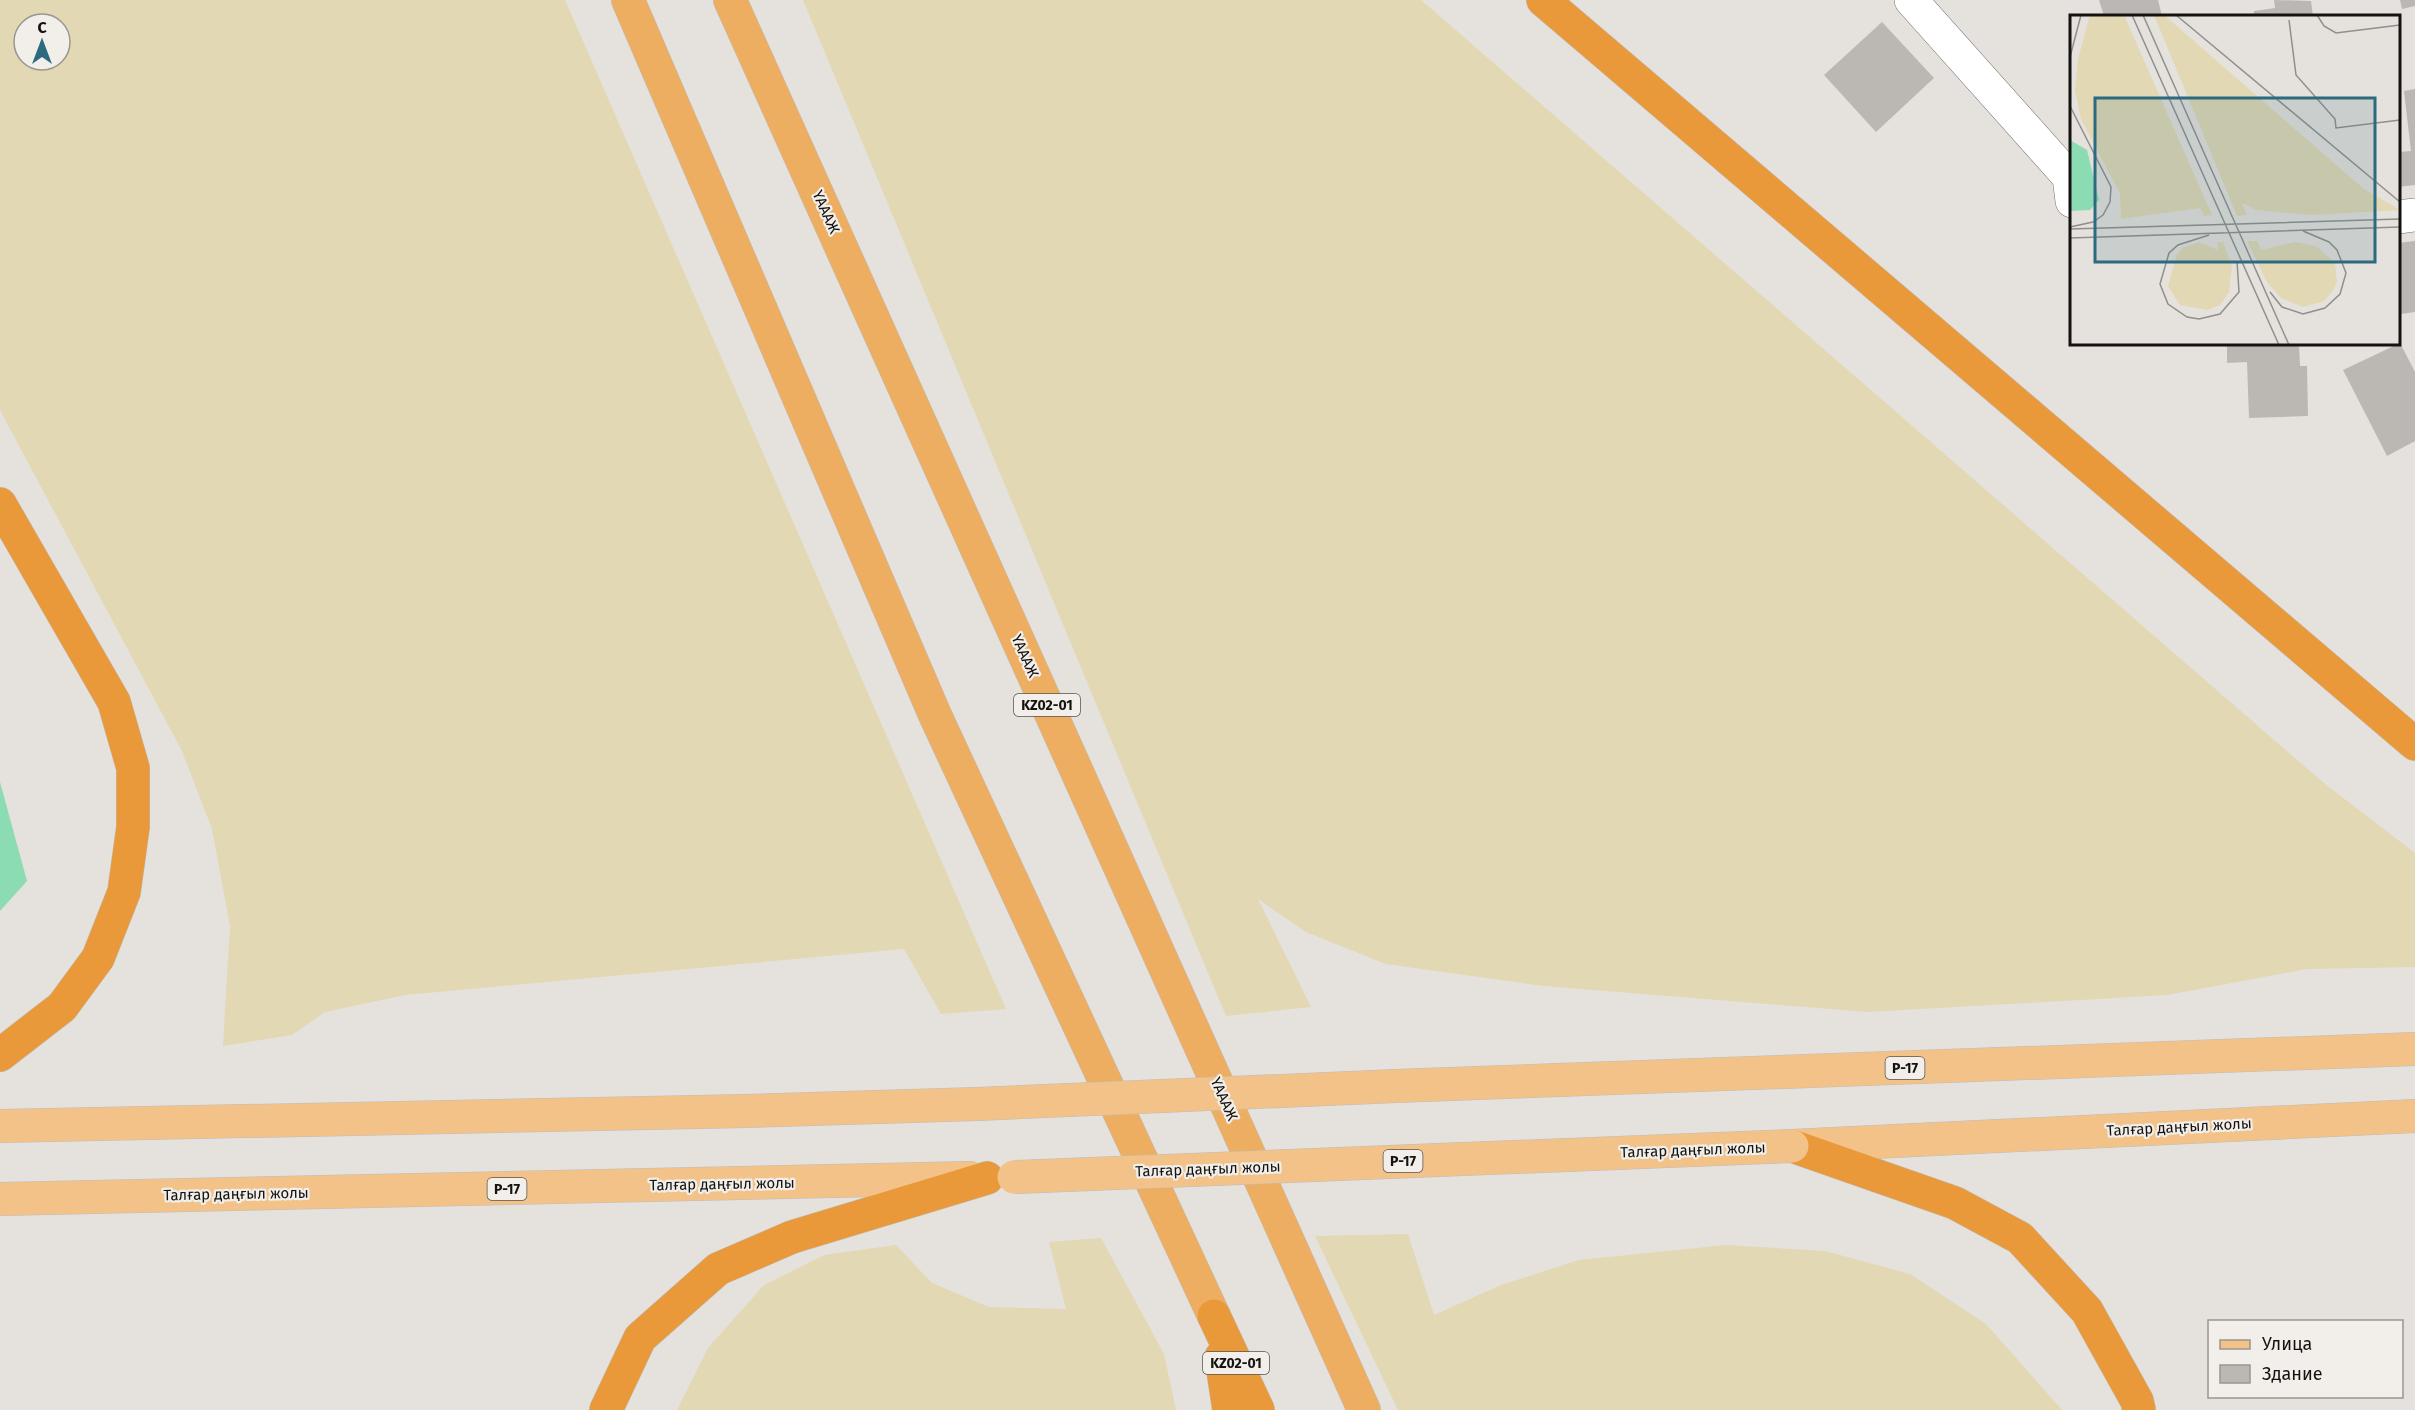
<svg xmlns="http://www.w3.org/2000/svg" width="2415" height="1410" font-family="'Fira Sans',sans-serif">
	<rect width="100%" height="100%" fill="#e5e1dc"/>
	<!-- green -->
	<path fill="#8cdcb3" d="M0 782 27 881 0 911Z"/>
	<!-- sand -->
	<path fill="#e2d8b3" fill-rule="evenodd" d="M0 0H565L1006 1009 941 1014 904 949 405 995 325 1012 292 1035 223 1046 230 926 212 829 182 751 0 410ZM24 24H60V60H24Z
		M803 0H1421L2325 784 2415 853V967L2307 969 2167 995 1868 1012 1544 986 1386 964 1306 932 1258 899 1311 1007 1226 1016Z
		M1408 1234 1434 1315 1501 1285 1579 1260 1726 1245 1825 1251 1910 1274 1986 1324 2062 1410H1398L1315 1236Z
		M1101 1238 1164 1354 1176 1410H677L708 1348 764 1285 824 1255 896 1245 932 1283 989 1307 1066 1309 1049 1242Z"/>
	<!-- building -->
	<path fill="#bbb8b3" d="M2099 0H2158L2162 16H2104Z
		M2274 0 2311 1 2313 16H2254V11L2275 8Z
		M2400 0H2415V6L2402 9Z
		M1882 22 1934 78 1876 132 1824 75Z
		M2415 89V185L2398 187V152L2411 151 2404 91Z
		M2415 241V312L2401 314 2398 290V243Z
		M2398 339 2415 372V441L2387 456 2343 370 2398 344Z
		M2227 344H2299L2300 366H2307L2308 416 2249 418 2247 362 2227 363Z"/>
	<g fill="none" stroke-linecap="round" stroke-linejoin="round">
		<defs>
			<path id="minor" d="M1911 0 2069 177 2072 201
				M2398 217 2415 215"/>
			<path id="primary" d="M1396 1086 2415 1049
				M0 1126 747 1111 977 1104
				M1792 1146 2415 1116
				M0 1199 970 1178"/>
			<path id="trunk" d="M628 0 935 715 1214 1316
				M730 0 1364 1410"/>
			<path id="motorway" d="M1543 0 2415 744
				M0 504 114 702 133 768V827L124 892 98 958 62 1007 0 1055
				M1792 1146 1955 1203 2020 1238 2087 1311 2137 1401 2139 1410
				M1214 1316 1258 1410
				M1221 1357 1229 1410
				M606 1410 640 1338 718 1269 792 1237 987 1178"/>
		</defs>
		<!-- minor casing -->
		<use href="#minor" stroke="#736f6b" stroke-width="34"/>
		<!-- primary casing -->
		<use href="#primary" stroke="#bdbdbc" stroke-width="34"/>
		<!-- trunk casing -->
		<use href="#trunk" stroke="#bdbdbc" stroke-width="34"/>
		<!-- motorway casing -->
		<use href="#motorway" stroke="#bdbdbc" stroke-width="34"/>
		<!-- minor -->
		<use href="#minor" stroke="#fff" stroke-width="33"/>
		<!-- primary -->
		<use href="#primary" stroke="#f2c289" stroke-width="33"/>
		<!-- trunk -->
		<use href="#trunk" stroke="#eeae62" stroke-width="33"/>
		<!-- motorway -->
		<use href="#motorway" stroke="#ea993a" stroke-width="33"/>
		<defs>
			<path id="primary-bridge" d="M977 1104 1396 1086
				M1014 1177 1792 1146"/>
		</defs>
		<!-- primary-bridge casing -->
		<use href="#primary-bridge" stroke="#bdbdbc" stroke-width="34" stroke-linecap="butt"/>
		<!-- primary-bridge -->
		<use href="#primary-bridge" stroke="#f2c289" stroke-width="33"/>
	</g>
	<g text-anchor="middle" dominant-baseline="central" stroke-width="4.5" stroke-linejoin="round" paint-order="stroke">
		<!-- shield labels -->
		<g fill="#f2eee9" stroke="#575552" stroke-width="1.5">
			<rect x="1014" y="694" width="66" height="22" rx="4.5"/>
			<rect x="1885.5" y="1057" width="39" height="22" rx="4.5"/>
			<rect x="1383.5" y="1150" width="39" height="22" rx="4.5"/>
			<rect x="487.5" y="1178" width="39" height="22" rx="4.5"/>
			<rect x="1203" y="1352" width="66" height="22" rx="4.5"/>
		</g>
		<g font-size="14" font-weight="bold" fill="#141311">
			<text x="1047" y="705">KZ02-01</text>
			<text x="1905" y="1068">P-17</text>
			<text x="1403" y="1161">P-17</text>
			<text x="507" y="1189">P-17</text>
			<text x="1236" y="1363">KZ02-01</text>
		</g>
		<!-- street labels -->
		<g font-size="15" fill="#141311" stroke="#f2eee9">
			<text transform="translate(826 212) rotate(66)">ҮАААЖ</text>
			<text transform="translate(1025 656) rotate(66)">ҮАААЖ</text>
			<text transform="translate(1224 1099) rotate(66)">ҮАААЖ</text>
			<text transform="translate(2179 1127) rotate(-3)">Талғар даңғыл жолы</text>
			<text transform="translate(1693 1150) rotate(-2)">Талғар даңғыл жолы</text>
			<text transform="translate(1208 1169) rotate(-2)">Талғар даңғыл жолы</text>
			<text transform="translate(722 1184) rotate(-1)">Талғар даңғыл жолы</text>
			<text transform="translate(236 1194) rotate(-1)">Талғар даңғыл жолы</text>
		</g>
	</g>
	<!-- overview -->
	<g transform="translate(2070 15)">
		<rect width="330" height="330" fill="#e5e1dc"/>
		<path d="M0 125 17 135 29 185 20 195 0 196Z" fill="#8cdcb3"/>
		<path d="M20 0H54L142 200 134 201 130 193 51 204 50 179 11 104 5 75 8 44ZM84 0H94L294 174 330 195 241 200 186 195 172 188 177 200 167 201ZM177 226H188L191 235 225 227 246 231 265 248 267 267 262 277 254 286 233 292 211 283 197 267ZM129 227 148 235 147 227H153L162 251 159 277 150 290 137 295 110 290 98 271 107 239 114 232Z" fill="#e2d8b3"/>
		<path fill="none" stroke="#918f8b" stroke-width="1.5" d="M62 0 209 330M73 0 219 330M106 0 330 187M247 0 254 11 266 18 330 10M219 5 226 60 265 104 266 113 330 105M0 42 11 0M0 91 41 172 40 187 33 200 23 207 0 212M0 214 330 204M139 220 108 230 99 238 90 269 98 289 117 302 129 304 150 299 169 277 167 246M0 223 330 212M200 277 212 292 233 299 255 293 270 279 276 258 267 235 259 227 233 216"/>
		<path fill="#2c6a80" fill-opacity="0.15" stroke="#2c6a80" stroke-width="3" d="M25 83H305V247H25Z"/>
		<rect width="330" height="330" fill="none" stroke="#141311" stroke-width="3"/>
	</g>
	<!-- legend -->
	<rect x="2208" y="1320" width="195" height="78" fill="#f2eee9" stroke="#999693" stroke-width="1.5"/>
	<rect x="2220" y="1340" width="30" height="9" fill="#f2c289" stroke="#999693" stroke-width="1.5"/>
	<text x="2262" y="1350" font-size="18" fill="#141311">Улица</text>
	<rect x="2220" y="1365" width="30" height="18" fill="#bbb8b3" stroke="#999693" stroke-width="1.5"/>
	<text x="2262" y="1380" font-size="18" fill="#141311">Здание</text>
	<!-- north arrow -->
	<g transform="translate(42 42)"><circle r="28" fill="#f2eee9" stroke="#999693" stroke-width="1.5"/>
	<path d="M0-4.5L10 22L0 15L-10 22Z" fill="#2c6a80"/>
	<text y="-9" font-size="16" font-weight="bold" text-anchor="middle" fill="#141311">С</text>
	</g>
</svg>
